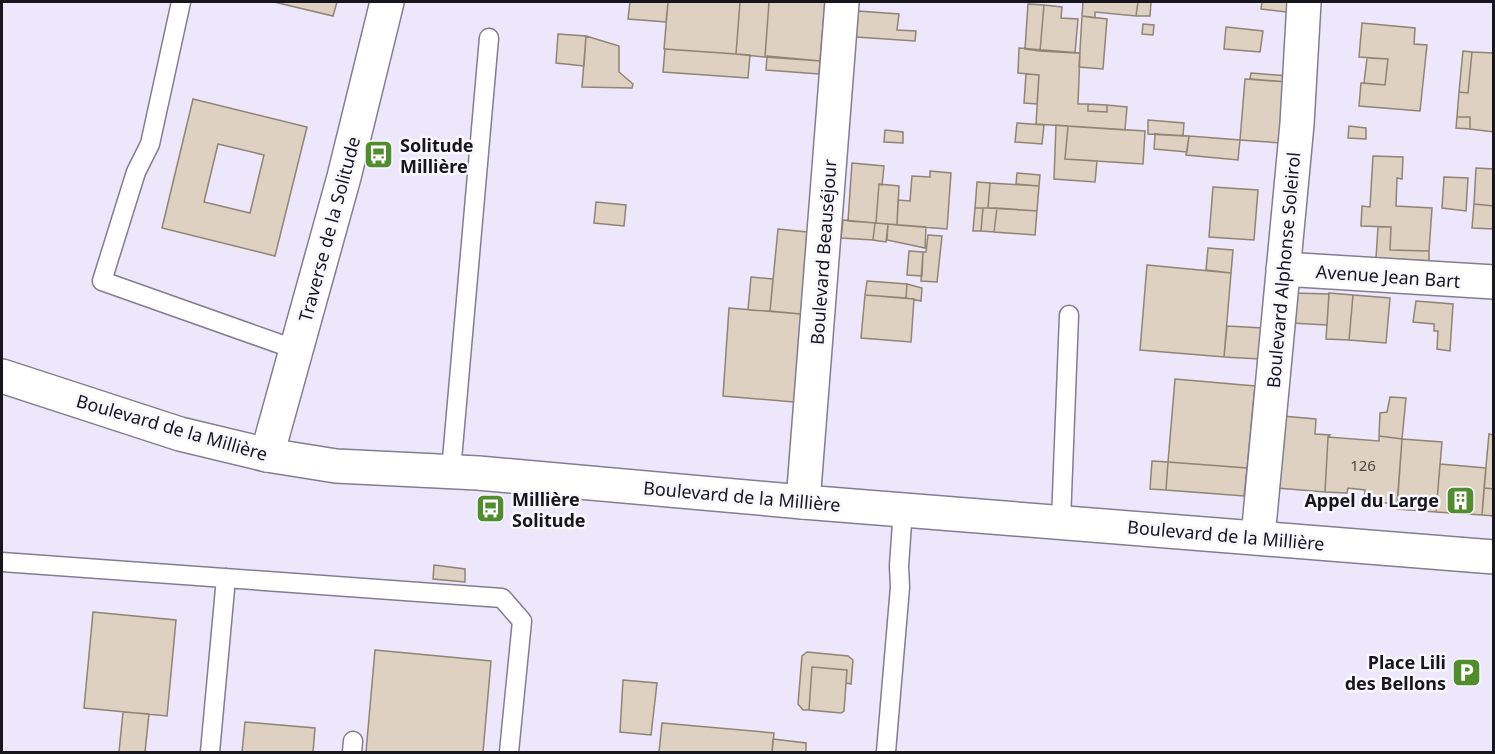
<svg xmlns="http://www.w3.org/2000/svg" width="1495" height="754" font-family="'Noto Sans',sans-serif">
	<rect width="100%" height="100%" fill="#ece7fa"/>
	<!-- building -->
	<path fill="#dfd1c1" stroke="#918375" stroke-width="1.5" fill-rule="evenodd" d="M274 2H337L333 16Z
		M630 2H668L666 22 628 19Z
		M668 2H740L736 54 664 49Z
		M740 2H769L765 57 736 54Z
		M769 2H825L820 61 765 57Z
		M1083 2H1138L1136 16 1095 12V18L1082 16Z
		M1138 2H1151L1150 16H1136Z
		M1262 2H1295L1294 13 1261 9Z
		M1028 4 1044 5 1040 51 1025 49Z
		M1044 5 1062 7 1061 18 1078 19 1075 53 1040 51Z
		M858 11 899 14 897 30 916 31 915 41 856 37Z
		M1082 16 1107 19 1103 69 1079 67Z
		M1362 23 1415 28 1414 44 1427 45 1420 111 1359 106 1361 83 1385 85 1388 59 1359 57Z
		M1143 24 1154 25 1153 35 1142 34Z
		M1226 27 1263 31 1260 52 1224 49Z
		M558 34 586 36 584 66 556 63Z
		M586 36 619 46V72L633 84 632 88 582 87Z
		M1019 48 1080 53 1078 104H1088V111L1107 112V105L1127 107 1125 130 1036 124 1039 75 1018 73Z
		M665 49 750 55 748 78 663 72Z
		M1463 51 1472 52 1468 93 1459 92Z
		M1472 52 1494 53V132L1470 129V117H1457L1459 92 1468 93Z
		M767 56 820 61 819 74 766 70Z
		M1367 58 1388 59 1385 85 1364 83Z
		M1251 73 1289 76 1288 82 1250 79Z
		M1026 74 1039 75 1037 104 1024 103Z
		M1245 79 1288 82 1282 143 1240 140Z
		M193 99 307 127 275 256 162 228ZM218 144 264 155 250 213 204 202Z
		M1088 104 1107 105V112L1088 111Z
		M1457 117H1470V129L1456 128Z
		M1148 120 1184 123 1183 136 1148 134Z
		M1017 123 1044 125 1042 144 1015 142Z
		M1056 125 1068 126 1065 159 1097 161 1095 182 1054 179Z
		M1068 126 1145 131 1143 164 1065 159Z
		M1349 126 1366 128V139L1348 138Z
		M885 130 903 132V143L884 142Z
		M1155 134 1189 136 1187 152 1154 149Z
		M1189 136 1240 140 1238 160 1186 155Z
		M1373 156 1403 157 1402 179 1397 178 1396 206 1432 208 1429 251 1390 250 1391 227 1361 226 1362 206 1370 207Z
		M852 163 884 166 882 185 879 184 876 223 848 221Z
		M1476 168 1494 169V206L1474 204Z
		M930 171 951 173 947 229 897 225 898 200 910 201 912 176 930 177Z
		M1017 173 1040 175 1039 186 1016 184Z
		M1444 177 1468 178 1466 211 1442 208Z
		M977 182 990 183 988 208H975Z
		M990 183 1039 186 1037 211 988 208Z
		M879 184 899 186 897 225 876 223Z
		M1213 187 1258 190 1254 240 1209 237Z
		M596 202 626 205 624 226 594 223Z
		M1474 204 1494 206V229L1472 228Z
		M975 208H983L981 231H973Z
		M983 208H997L994 232 981 231Z
		M997 208 1037 211 1035 235 994 232Z
		M843 220 875 223 873 240 841 238Z
		M875 223 888 224 886 242 873 240Z
		M888 224 926 227 925 248 887 240Z
		M1378 227H1391L1390 250 1429 251V261L1376 258Z
		M778 229 807 232 801 314 770 311Z
		M928 235 942 236 937 282 921 281 923 252H926Z
		M1208 248 1233 250 1231 273 1206 270Z
		M909 251 923 252 922 276 907 275Z
		M1147 265 1231 273 1224 357 1140 350Z
		M751 277 773 279 770 311 748 310Z
		M867 281 907 284 906 298 865 295Z
		M907 284 922 288 921 301 906 298Z
		M1293 293 1329 294 1327 325 1291 323Z
		M1329 293 1353 295 1349 340 1326 339Z
		M865 295 914 299 911 342 861 338Z
		M1353 295 1390 298 1386 343 1349 340Z
		M1416 301 1453 304 1450 351 1437 349 1438 331H1434V324L1413 322Z
		M729 308 801 314 794 402 723 396Z
		M1227 326 1263 328 1260 359 1224 357Z
		M1175 379 1255 386 1247 468 1168 462Z
		M1390 397 1406 398 1402 439 1379 436 1380 413 1387 412Z
		M1282 416 1316 419 1315 434 1330 435 1328 437 1325 492 1277 488Z
		M1489 434 1494 435V489L1484 488Z
		M1379 436 1402 439 1397 504 1364 501 1365 490 1348 488 1347 493 1325 492 1328 437 1379 441Z
		M1402 439 1442 442 1436 512 1397 509Z
		M1152 461 1168 462 1166 490 1150 489Z
		M1168 462 1247 468 1244 496 1166 490Z
		M1440 464 1486 468 1482 515 1436 512Z
		M1484 488 1494 489V516L1482 515Z
		M434 565 465 569V582L433 579Z
		M93 612 176 620 167 716 84 708Z
		M375 650 491 661 483 752H366Z
		M807 652 848 656 853 660 851 684 846 683 847 670 812 667 809 710H803L798 704 802 656Z
		M812 667 847 670 844 711 841 713 809 710Z
		M623 680 657 683 651 735 620 732Z
		M123 712 149 714 145 752H119Z
		M245 722 315 728 313 752H242Z
		M662 723 774 733 772 752H659Z
		M773 739 806 743V752H772Z"/>
	<g fill="none" stroke-linecap="round" stroke-linejoin="round">
		<defs>
			<path id="lane" d="M181 2 150 144 136 172 102 281 297 350
				M451 471 489 38
				M1061 521 1069 315
				M2 562 502 598 522 621 509 752
				M210 752 226 578
				M352 752 353 741
				M886 752 900 587 899 566 903 509"/>
			<path id="street" d="M1283 269 1494 282
				M267 455 344 177 387 2
				M803 502 842 2
				M1258 537 1297 124 1304 2"/>
			<path id="secondary" d="M2 376 180 434 267 455 336 466 478 473 803 502 1494 557"/>
		</defs>
		<!-- lane casing -->
		<use href="#lane" stroke="#827e8f" stroke-width="21"/>
		<!-- street casing -->
		<use href="#street" stroke="#827e8f" stroke-width="36"/>
		<!-- secondary casing -->
		<use href="#secondary" stroke="#827e8f" stroke-width="36"/>
		<!-- lane -->
		<use href="#lane" stroke="#fff" stroke-width="18"/>
		<!-- street -->
		<use href="#street" stroke="#fff" stroke-width="33"/>
		<!-- secondary -->
		<use href="#secondary" stroke="#fff" stroke-width="33"/>
	</g>
	<!-- icons -->
	<defs>
		<symbol id="bus-square" viewBox="-11 -11 22 22"><rect x="-9" y="-9" width="18" height="18" rx="4" fill="#518d2c" stroke="#f8f6fe"/><path d="M-5-6H5V4H4V6H2V4H-2V6H-4V4H-5ZM-3.5-4V0h7V-4ZM-3.5 1.2v1.5H-2V1.2ZM2 1.2v1.5H3.5V1.2Z" fill="#fff"/></symbol>
		<symbol id="building-square" viewBox="-11 -11 22 22"><rect x="-9" y="-9" width="18" height="18" rx="4" fill="#518d2c" stroke="#f8f6fe"/><path d="M-4-6H4V6H1V3H-1V6H-4ZM-2.5-4.3h1.7v1.8h-1.7ZM.8-4.3h1.7v1.8H.8ZM-2.5-1h1.7V.8h-1.7ZM.8-1h1.7V.8H.8Z" fill="#fff"/></symbol>
		<symbol id="parking-square" viewBox="-11 -11 22 22"><rect x="-9" y="-9" width="18" height="18" rx="4" fill="#518d2c" stroke="#f8f6fe"/><path d="M-3.5-5.5H1a3.5 3.5 0 0 1 0 7H-1V5.5H-3.5ZM-1-3.4V-.6H.8a1.4 1.4 0 0 0 0-2.8Z" fill="#fff"/></symbol>
	</defs>
	<g fill-rule="evenodd">
		<use href="#bus-square" x="362" y="138" width="33" height="33"/>
		<use href="#building-square" x="1444" y="484" width="33" height="33"/>
		<use href="#bus-square" x="474" y="492" width="33" height="33"/>
		<use href="#parking-square" x="1450" y="656" width="33" height="33"/>
	</g>
	<g text-anchor="middle" dominant-baseline="central" stroke-width="5" stroke-linejoin="round" paint-order="stroke">
		<!-- number labels -->
		<g font-size="15" fill="#4a4546">
			<text x="1363" y="465">126</text>
		</g>
		<!-- poi labels -->
		<g font-size="18" font-weight="bold" fill="#18161d" stroke="#f8f6fe" text-anchor="start">
			<text x="400" y="145">Solitude<tspan x="400" dy="21">Millière</tspan></text>
			<text x="512" y="499">Millière<tspan x="512" dy="21">Solitude</tspan></text>
			<text x="1439" y="500" text-anchor="end">Appel du Large</text>
			<text x="1446" y="662" text-anchor="end">Place Lili<tspan x="1446" dy="21">des Bellons</tspan></text>
		</g>
		<!-- street labels -->
		<g font-size="18" fill="#18161d" stroke="#f8f6fe">
			<text transform="translate(329 229) rotate(-75)">Traverse de la Solitude</text>
			<text transform="translate(823 252) rotate(-86)">Boulevard Beauséjour</text>
			<text transform="translate(1283 270) rotate(-85)">Boulevard Alphonse Soleirol</text>
			<text transform="translate(1388 276) rotate(4)">Avenue Jean Bart</text>
			<text transform="translate(172 427) rotate(16)">Boulevard de la Millière</text>
			<text transform="translate(742 496) rotate(5)">Boulevard de la Millière</text>
			<text transform="translate(1226 535) rotate(5)">Boulevard de la Millière</text>
		</g>
	</g>
	<!-- border -->
	<rect width="1495" height="754" fill="none" stroke="#18161d" stroke-width="6"/>
</svg>
